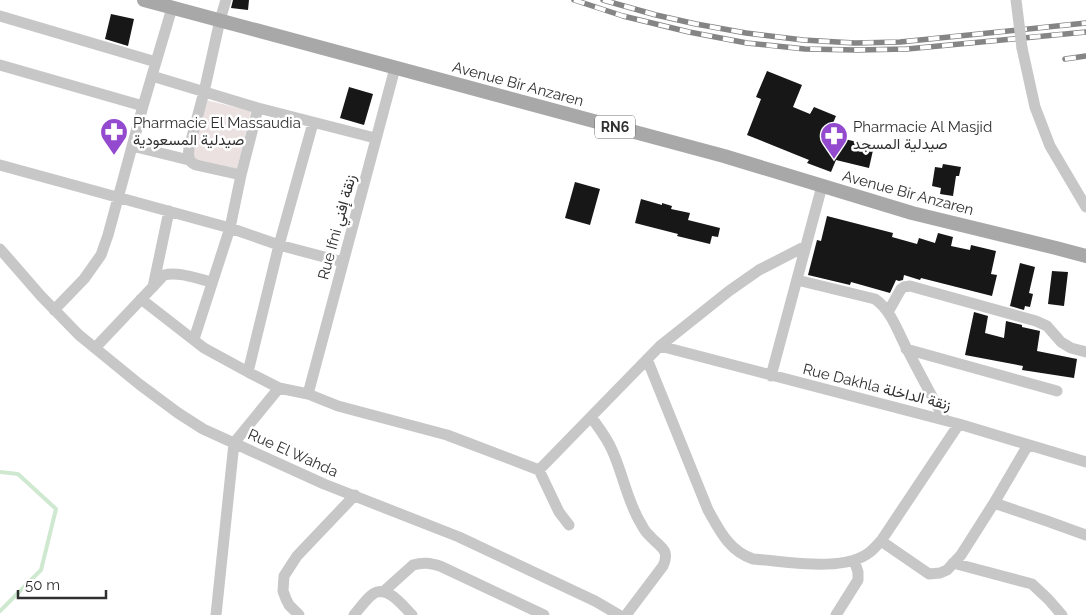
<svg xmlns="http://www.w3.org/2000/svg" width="1086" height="615" font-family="Raleway,Vazirmatn,sans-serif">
	<rect width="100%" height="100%" fill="#fff"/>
	<!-- green -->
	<path fill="#ebe1e0" d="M206 100 251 111 237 169 196 161 193 157V152Z"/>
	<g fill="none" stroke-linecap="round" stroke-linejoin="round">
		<!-- stream -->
		<path stroke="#cfe8d0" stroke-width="4" d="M0 472 18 474 56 509 41 570 0 611"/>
	</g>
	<!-- building -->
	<path fill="#171717" d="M233 0H249L248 10 231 8Z
		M111 14 134 19 128 46 105 39Z
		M767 71 802 85 793 107 810 114 814 107 836 116 828 135 874 146 869 168 836 160 831 172 807 163 809 160 747 135 761 99 756 97Z
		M349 87 373 94 364 125 340 118Z
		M943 164 961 167 959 176H956L953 196 940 194 941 188 932 186 935 167 942 168Z
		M575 182 600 189 590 225 565 218Z
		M641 199 662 205V203L672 206 671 209 690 213 688 220 720 228 718 237 712 236 710 244 677 236 678 234 635 223Z
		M827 216 893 233 892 237 917 244 919 238 935 243 938 233 953 237 951 246 970 250 971 245 996 251 991 274 997 275 992 296 921 278 920 280 904 275 903 280 899 281 896 280 890 293 851 282 850 285 808 275 817 240 821 241Z
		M1020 263 1035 267 1029 293 1033 294 1030 307 1025 306 1024 310 1010 306Z
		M1052 271 1068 272 1064 306 1048 304Z
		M974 312 988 316 985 333 1004 338 1006 321 1022 325V327L1040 331 1037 351 1077 359 1074 378 1022 370 1023 366 965 355Z"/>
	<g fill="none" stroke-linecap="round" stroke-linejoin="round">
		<!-- minor -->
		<path stroke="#c7c7c7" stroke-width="11" d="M226 0 220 20 204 92 189 148C188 156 188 162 196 165L241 175
			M0 16 156 62
			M1022 48 1035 107 1050 146 1086 207
			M0 65 143 106
			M152 76 258 108 375 138
			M132 146 189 160
			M0 165 230 228 279 245 343 262
			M0 249 41 296 79 335 139 384 178 413 203 429 324 484 459 537 595 601 619 615
			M797 280 875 299C892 311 898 333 908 351 920 374 932 397 945 420
			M153 287 169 211
			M141 299 204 348 248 372 279 388 308 394 338 406 447 435 539 470 559 512 569 525
			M54 310 84 279 101 255 108 235 143 106 172 8
			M888 312 901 289 904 287 910 286 1036 321 1047 326 1061 342 1071 348 1086 352
			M194 339 230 228 241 175 258 108
			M660 346 959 424 1086 462
			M95 348 164 275C179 271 197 279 212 282
			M906 349 1057 391
			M647 359 708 510C720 531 729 551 753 559 785 561 844 573 870 552 874 549 877 545 881 541L959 424
			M248 372 279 245 313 123
			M771 376 822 186
			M308 394 395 68
			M591 417C599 428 607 438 612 450 623 474 627 500 640 522 643 527 645 532 649 535 659 547 671 549 663 566L626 615
			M539 470 660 346 729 291 759 270 806 246
			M994 503 1047 521 1086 535
			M881 541 929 574 940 573 947 570 961 555 994 503 1028 445
			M953 563 1032 584 1048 599 1062 615
			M383 592 413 565C423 562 430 563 440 566L544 615
			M216 615 234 443 279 388
			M299 615 289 605 286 599 283 591 284 576 297 556 355 495
			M354 615C360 608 366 599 373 594 387 584 403 606 412 615
			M836 615 858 580V572L854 560"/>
		<!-- major -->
		<path stroke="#a8a8a8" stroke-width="14" d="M144 0 724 156 912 213 1056 248 1086 256"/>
		<defs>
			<path id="rail" d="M574 0 623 16 689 32 747 43 805 49 857 50 907 49 1086 32
				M603 0 656 15 696 24 746 33 803 40 855 43 900 42 1086 23
				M1065 59 1086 56"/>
		</defs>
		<!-- rail casing -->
		<use href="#rail" stroke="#858585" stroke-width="5.5"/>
		<!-- rail -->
		<use href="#rail" stroke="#fff" stroke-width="4" stroke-dasharray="11" stroke-linecap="butt"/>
		<!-- minor-bridge -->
		<path stroke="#c7c7c7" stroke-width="11" d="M1016 0 1022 48"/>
	</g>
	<!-- icons -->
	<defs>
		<symbol id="pharmacy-pin" viewBox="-11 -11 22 30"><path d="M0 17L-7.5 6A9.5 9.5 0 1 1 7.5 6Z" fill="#944acf" stroke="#fff"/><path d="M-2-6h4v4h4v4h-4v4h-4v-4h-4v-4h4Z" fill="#fff"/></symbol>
	</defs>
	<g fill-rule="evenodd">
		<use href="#pharmacy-pin" x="98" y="116" width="32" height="43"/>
		<use href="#pharmacy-pin" x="818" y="120" width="32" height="43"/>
	</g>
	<g text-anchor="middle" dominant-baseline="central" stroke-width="5" stroke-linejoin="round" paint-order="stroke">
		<!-- shield labels -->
		<rect fill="#fff" stroke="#6e6e6e" stroke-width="1" x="595" y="115.5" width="40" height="23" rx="4"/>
		<g font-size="14" font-weight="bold" fill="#303030">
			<text x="615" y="127">RN6</text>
		</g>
		<!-- street labels -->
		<g font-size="15" fill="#303030" stroke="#fff">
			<text transform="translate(518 84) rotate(15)">Avenue Bir Anzaren</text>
			<text transform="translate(908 193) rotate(15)">Avenue Bir Anzaren</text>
			<text transform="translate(337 227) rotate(-75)">Rue Ifni زنقة إفني</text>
			<text transform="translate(877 387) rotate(14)">Rue Dakhla زنقة الداخلة</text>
			<text transform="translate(293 453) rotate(24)">Rue El Wahda</text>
		</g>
		<!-- poi labels -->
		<g font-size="15" fill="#303030" stroke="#fff" text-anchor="start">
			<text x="133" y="123">Pharmacie El Massaudia<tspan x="133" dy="17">صيدلية المسعودية</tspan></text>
			<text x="853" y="127">Pharmacie Al Masjid<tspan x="853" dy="17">صيدلية المسجد</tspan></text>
		</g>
	</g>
	<!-- scale -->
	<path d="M18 590v8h88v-8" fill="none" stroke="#303030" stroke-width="2.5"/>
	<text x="25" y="590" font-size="15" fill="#303030" stroke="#ffffff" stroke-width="4" paint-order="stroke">50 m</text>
</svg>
